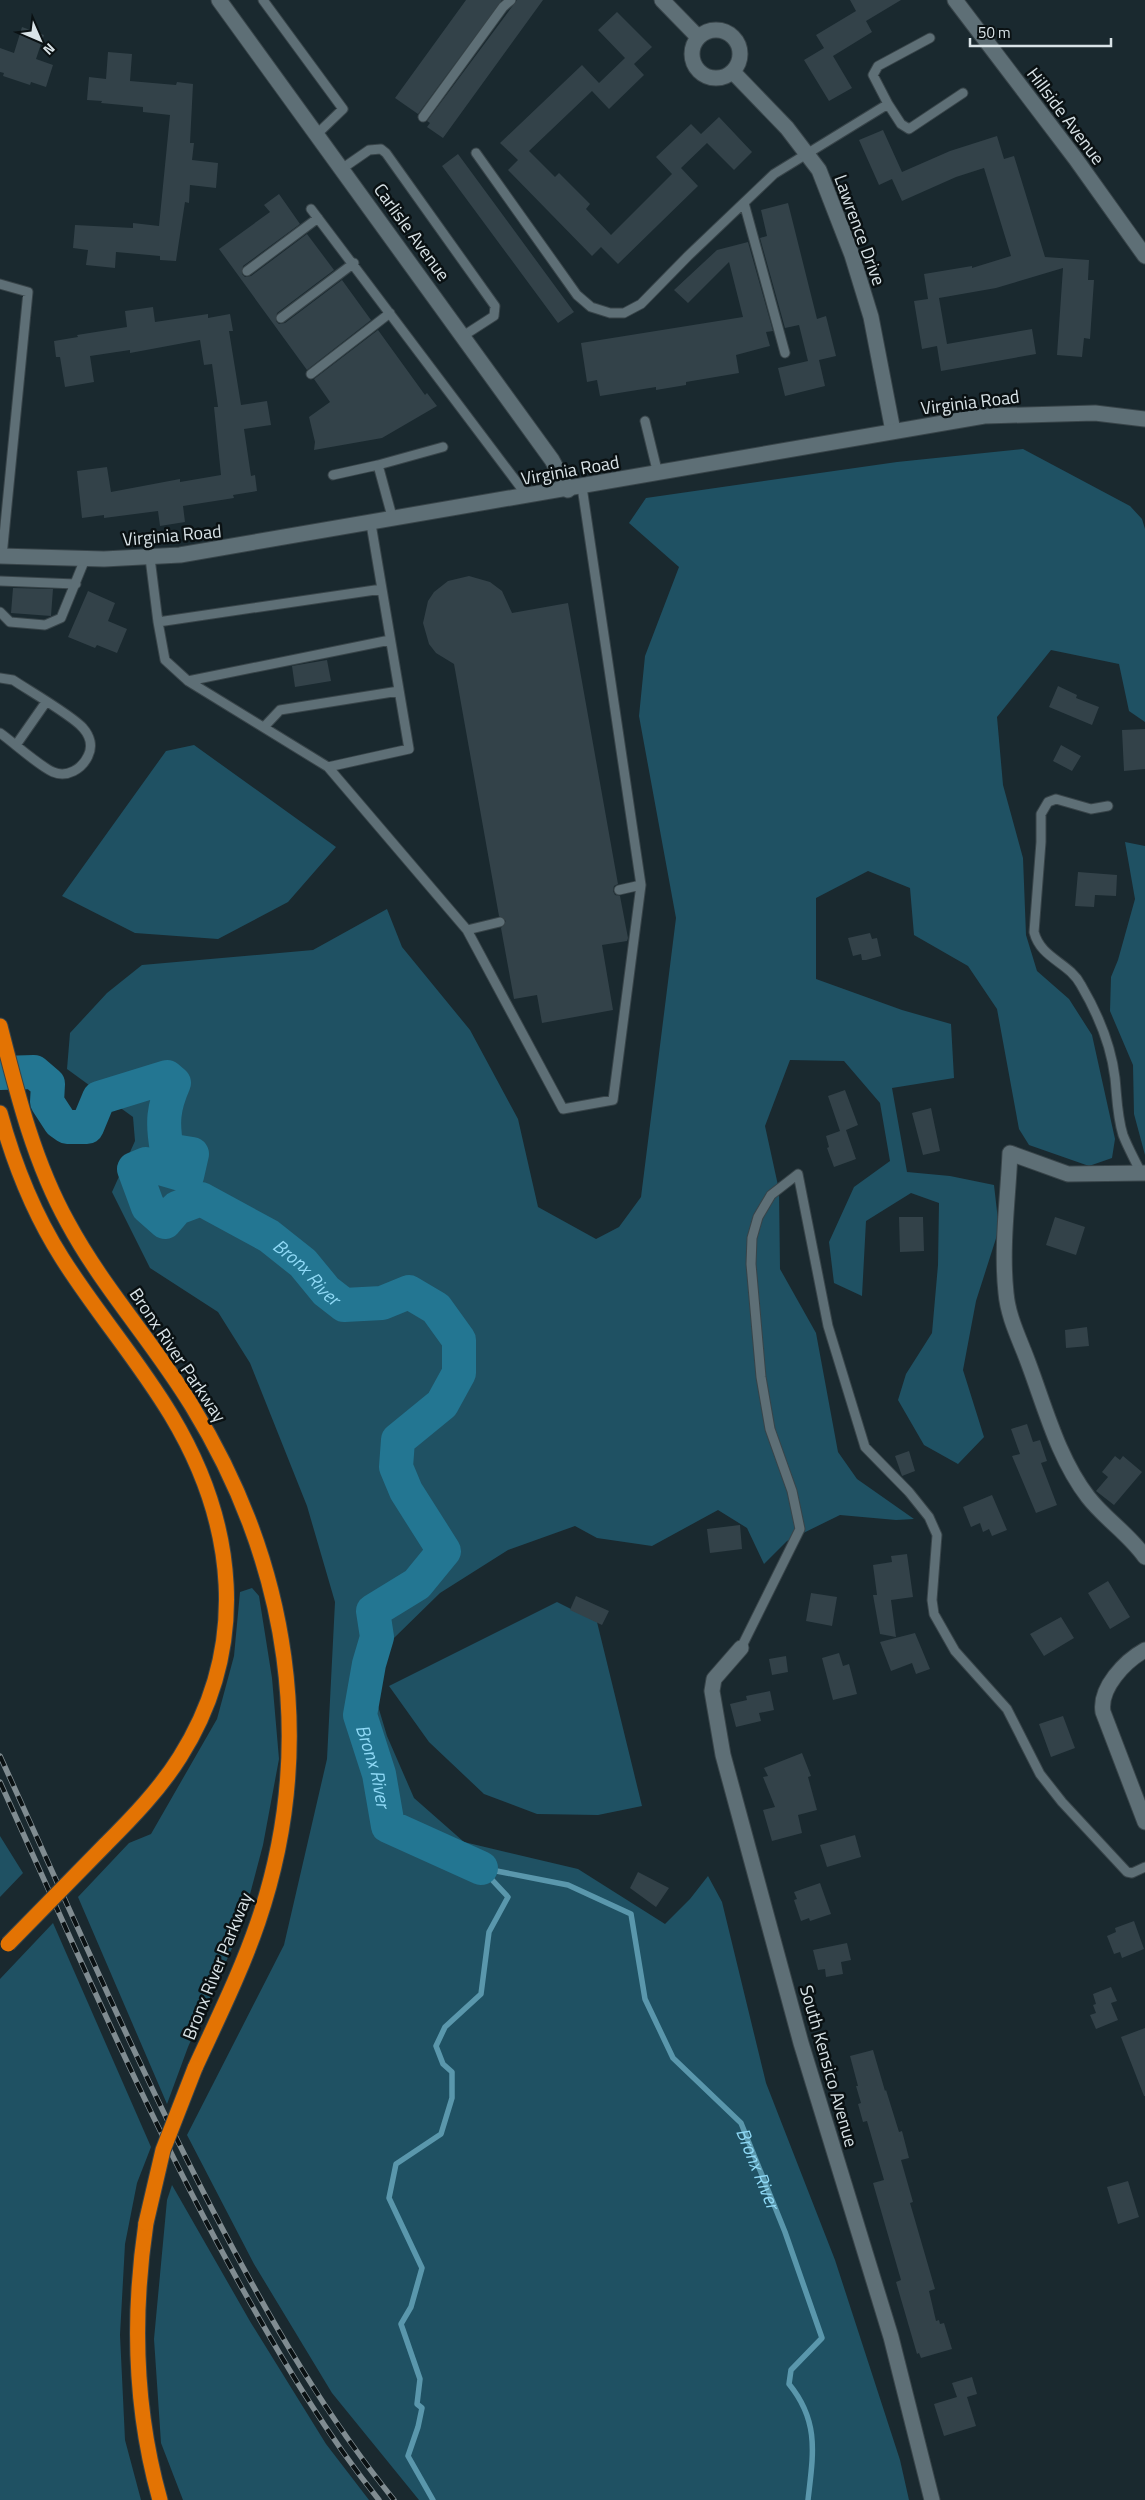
<svg xmlns="http://www.w3.org/2000/svg" width="1145" height="2500" font-family="'Titillium Web',sans-serif">
	<rect width="100%" height="100%" fill="#1a292f"/>
	<!-- green -->
	<path fill="#1f5163" d="M1023 449 1130 506 1142 519 1145 529V722L1129 711 1119 664 1051 650 997 717 1003 785 1023 858 1026 935 1037 971 1069 999 1092 1035 1115 1139 1112 1158 1089 1166 1029 1145 1019 1129 997 1009 968 966 914 935 910 888 868 871 816 898V979L902 1010 951 1024 954 1078 892 1088 907 1172 950 1176 994 1185 999 1229 976 1301 963 1370 984 1437 958 1464 924 1445 898 1400 906 1374 932 1333 938 1265 939 1203 911 1193 866 1221 862 1296 834 1283 829 1242 854 1187 890 1161 880 1103 844 1061 790 1060 765 1126 779 1190 780 1269 816 1333 838 1452 857 1479 914 1519 896 1520 840 1515 787 1541 764 1564 747 1528 718 1510 652 1546 597 1538 575 1526 508 1550 440 1593 394 1638 375 1696 387 1736 414 1798 464 1842 578 1869 665 1924 690 1899 708 1876 722 1902 766 2083 835 2260 900 2460 909 2500H419L332 2393 254 2264 187 2135 284 1945 327 1759 335 1602 307 1506 250 1363 218 1312 150 1268 112 1192 135 1141 133 1117 67 1069 70 1033 107 993 142 965 313 950 387 909 402 947 470 1030 518 1119 538 1207 596 1239 619 1227 641 1197 676 918 639 716 645 656 679 567 629 523 646 498 897 462Z
		M194 745 336 847 288 902 218 939 135 933 62 896 166 751Z
		M1125 842 1145 846V1155L1134 1114 1133 1065 1110 1011 1111 977 1118 960 1135 899Z
		M252 1588 259 1596 272 1678 279 1759 263 1845 241 1928 188 2047 167 2104 78 1897 129 1843 151 1834 217 1719 234 1656 240 1592Z
		M557 1602 597 1622 642 1806 598 1815 537 1814 484 1794 429 1742 389 1686Z
		M0 1836 23 1873 0 1897Z
		M53 1923 151 2147 137 2183 125 2244 120 2335 125 2440 141 2500H0V1979Z
		M172 2185 251 2323 326 2444 369 2500H183L161 2443 154 2339 167 2200Z"/>
	<g fill="none" stroke-linecap="round" stroke-linejoin="round">
		<!-- stream -->
		<g stroke="#5a97ac" stroke-width="5.5">
			<path id="s1" d="M481 1868 568 1885 631 1914 645 1999 673 2058 741 2123 785 2232 822 2338 791 2370 789 2384C820 2422 813 2455 808 2500"/>
			<path d="M433 2500 408 2456 418 2427 422 2408 417 2404 420 2379 401 2324 411 2307 422 2268 389 2198 396 2164 441 2134 452 2098V2072L443 2064 436 2046 445 2027 481 1994 489 1932 508 1897 481 1868"/>
		</g>
		<!-- river -->
		<path stroke="#237692" stroke-width="34" id="s2" d="M0 1073 34 1072 48 1084 47 1102 60 1122 67 1127H87L99 1098 167 1077 174 1083C163 1108 162 1123 167 1150L192 1154 187 1176 146 1164 134 1169 148 1207 165 1222 177 1208 201 1199 269 1236 303 1263 326 1291 344 1305 382 1303 409 1292 436 1308 459 1340V1373L442 1404 398 1440 396 1467 406 1491 444 1551 417 1584 373 1611 377 1637 369 1664 360 1715 379 1774 388 1826 481 1868"/>
	</g>
	<!-- building -->
	<path fill="#334249" d="M466 0H502L418 114 395 98Z
		M517 0H543L443 138 427 127 430 123 427 121Z
		M850 0H901L866 21 872 32 833 56 852 88 829 101 804 60 824 48 816 35 856 11Z
		M617 12 652 47 634 64 644 75 609 109 592 91 529 151 555 177 559 173 590 204 586 209 611 235 672 174 656 157 691 124 701 134 719 117 752 152 734 170 707 143 681 168 698 186 618 264 601 247 592 256 508 170 518 160 500 143 582 65 599 83 625 58 598 30Z
		M22 27 44 35 36 59 53 65 46 87 31 82 30 85 3 76 4 73 0 72V48L14 53Z
		M108 52 132 54 130 81 176 85 177 82 193 84 190 143H194L192 160 218 163 216 188 190 185 189 203 185 202 176 261 160 260V256L116 252 115 268 86 265 88 250 73 248 75 225 133 228V223L159 226 170 115 143 112V107L101 103 102 101 87 100 89 77 106 79Z
		M883 130 902 172 950 151 997 136 1004 159 1014 156 1045 257 1089 260 1088 280H1094L1090 339 1084 338 1082 357 1057 355 1063 268 996 288 939 298 947 344 1032 329 1036 354 941 371 937 346 922 349 914 301 928 299 924 274 972 266V268L1011 256 984 168 956 177 902 201 892 179 879 185 859 140Z
		M458 154 574 312 558 323 442 166Z
		M279 194 300 224 243 266 242 274 245 277 251 276 307 234 334 270 277 313 276 321 279 324 285 323 342 280 371 320 307 370 219 249 270 212 264 205Z
		M788 203 817 319 826 316 836 356 819 360 825 386 785 396 778 368 808 361 799 325 785 328 760 238 767 236 761 210Z
		M748 242 773 331 766 332 770 346 736 355 739 373 686 382V385L656 390V387L600 396 597 380 587 382 581 343 743 317 729 262 688 303 674 290 717 250Z
		M153 307 155 322 208 314V318L230 314 233 331H229L241 405 267 401 271 425 244 429 251 476 255 475 257 491 233 495 234 498 183 506 185 522 160 526 158 511 104 518V515L82 518 77 471 107 467 111 492 180 479V482L221 475 214 407H218L212 364 204 365 200 340 130 353V350L90 356 94 382 65 387 60 357H56L54 341 78 337 77 335 127 327 125 311Z
		M378 330 425 395 427 393 437 406 382 438 314 450 315 442 309 417 330 402 314 379Z
		M469 576 490 582 502 591 512 613 568 603 618 884 614 886 613 891 615 895 620 896 628 938 627 941 602 945 613 1010 542 1023 537 995 514 999 501 928 506 921 499 916 454 664 436 653 429 644 423 623 428 601 434 592 448 581Z
		M13 588 53 589 51 616 11 613Z
		M88 591 115 603 108 621 127 629 117 653 97 645 95 648 68 637Z
		M327 660 331 681 295 687 292 666Z
		M1058 686 1077 695 1076 698 1099 707 1092 725 1049 707Z
		M1145 729V769L1124 771 1122 730Z
		M1061 745 1081 756 1072 771 1053 761Z
		M1078 872 1117 875 1116 896 1095 895 1094 907 1075 906Z
		M870 933 872 939 877 938 881 956 866 960H862L861 954 853 956 848 938Z
		M845 1090 858 1125 846 1130 856 1159 834 1167 827 1148 829 1147 826 1136 840 1131 828 1096Z
		M931 1108 940 1151 923 1155 912 1113Z
		M899 1217H923L924 1251 900 1252Z
		M1055 1217 1085 1227 1076 1255 1046 1245Z
		M1087 1327 1089 1346 1066 1348 1065 1330Z
		M1027 1424 1033 1442 1040 1440 1047 1461 1041 1463 1057 1505 1036 1513 1012 1456 1020 1454 1011 1429Z
		M909 1451 915 1471 902 1476 895 1456Z
		M1115 1456 1120 1460 1123 1456 1142 1472 1114 1505 1096 1491 1108 1477 1102 1472Z
		M992 1495 1007 1530 992 1536 989 1529 983 1532 980 1523 971 1527 963 1507Z
		M740 1525 742 1549 710 1553 707 1529Z
		M907 1554 913 1597 891 1600 896 1637 880 1634 873 1595H877L873 1565 892 1562 891 1556Z
		M1108 1581 1130 1617 1110 1629 1088 1593Z
		M811 1593 837 1597 832 1626 806 1621Z
		M576 1596 609 1611 602 1625 570 1610Z
		M1061 1617 1074 1638 1044 1656 1030 1634Z
		M915 1633 930 1669 916 1674 912 1663 891 1671 880 1642Z
		M839 1653 843 1666 849 1664 857 1694 833 1700 822 1658Z
		M786 1656 788 1672 772 1675 769 1659Z
		M770 1691 774 1710 759 1713 761 1721 736 1727 730 1704 747 1700 746 1696Z
		M1063 1716 1075 1748 1051 1757 1039 1724Z
		M802 1753 811 1776 808 1777 817 1810 798 1815 802 1833 772 1841 763 1810 775 1807 763 1777 768 1776 764 1768Z
		M855 1835 861 1857 827 1867 820 1845Z
		M638 1872 669 1888 656 1907 630 1888Z
		M820 1883 831 1914 810 1921 809 1918 801 1921 794 1900 797 1899 794 1892Z
		M1134 1921 1144 1949 1122 1958 1120 1952 1114 1954 1107 1936 1116 1932 1115 1928Z
		M847 1943 851 1960 841 1962 843 1974 826 1977 825 1969 818 1970 813 1950Z
		M1111 1987 1117 2001 1111 2003 1118 2020 1096 2029 1090 2015 1096 2013 1093 2005 1096 2004 1093 1994Z
		M1145 2028V2096H1144L1121 2037Z
		M873 2050 885 2091 886 2090 899 2132 902 2131 909 2158 901 2160 913 2202 910 2203 935 2289 929 2291 936 2321 939 2320 940 2324 944 2323 952 2349 921 2358 919 2353 917 2354 896 2282 901 2280 873 2183 884 2180 867 2121 863 2122 858 2104 861 2103 856 2086H858L850 2056Z
		M1128 2181 1139 2217 1118 2224 1107 2187Z
		M972 2377 977 2394 967 2397 976 2426 944 2436 934 2404 957 2397 952 2383Z"/>
	<g fill="none" stroke-linecap="round" stroke-linejoin="round">
		<defs>
			<path id="lane" d="M263 0 343 109 317 134
				M888 104 873 75 878 66 930 38
				M423 117 503 7 511 0
				M476 153 577 295 591 307 610 313H624L641 304 688 256 774 174 888 104 901 124 909 129 963 93
				M343 168 369 150 381 149 386 153 495 306 494 316 463 336
				M744 203 785 353
				M311 209 528 497
				M247 271 318 218
				M0 284 28 292 2 556
				M281 318 354 263
				M311 374 390 313
				M645 421 658 474
				M333 475 378 465
				M393 520 378 465 443 447
				M150 558 158 622
				M0 581 76 584
				M382 589 158 622 165 660 188 681 328 767 467 930 563 1109 613 1100 641 885 582 487
				M0 612 10 622 45 625 61 618 85 559
				M0 678 13 680C28 690 73 716 83 728 90 736 93 746 88 756 82 769 67 778 53 772 39 766 14 743 0 733
				M188 681 390 640
				M264 727 280 710 399 691
				M16 745 46 702
				M328 767 409 749 371 524
				M1108 806 1091 809 1056 799 1048 802 1041 814V842L1034 932C1041 959 1069 962 1081 985 1098 1014 1111 1044 1115 1078 1117 1097 1117 1116 1123 1135 1128 1148 1135 1160 1141 1173
				M619 890 641 885
				M467 930 500 922
				M741 1648 800 1529 792 1491 770 1429 761 1377 751 1264 752 1238 758 1217 771 1195 798 1174 828 1326 865 1447 909 1492 929 1517 937 1535 932 1600 934 1614 955 1651 1007 1709 1040 1774 1062 1802 1127 1872 1132 1873 1145 1867"/>
			<path id="street" d="M219 0 552 460 568 490
				M662 0 698 37
				M692 54a24 24 0 1 1 48 0a24 24 0 1 1-48 0Z
				M733 72 787 128 819 170 852 255 871 317 893 431
				M1145 1173 1068 1174 1010 1153C1008 1199 1001 1247 1006 1293 1008 1317 1020 1340 1028 1362 1045 1407 1058 1458 1088 1497 1105 1519 1129 1534 1145 1557
				M741 1648 714 1679 712 1691 723 1755 801 2043 891 2337 932 2500
				M1145 1650C1125 1661 1099 1688 1103 1712L1145 1822"/>
			<path id="secondary" d="M955 0 1075 158 1145 256
				M0 556 104 559 180 555 984 416 1095 413 1145 419"/>
			<path id="highway" d="M0 1026C17 1093 34 1162 68 1223 103 1288 154 1343 192 1406 289 1564 318 1746 258 1922 241 1972 217 2020 195 2068
				M0 1113C14 1164 34 1214 62 1258 96 1312 138 1360 171 1415 236 1523 250 1646 180 1757 160 1789 132 1818 105 1845
				M146 2223C132 2317 134 2408 160 2500"/>
		</defs>
		<!-- lane casing -->
		<use href="#lane" stroke="#384449" stroke-width="11"/>
		<!-- street casing -->
		<use href="#street" stroke="#384449" stroke-width="17"/>
		<!-- secondary casing -->
		<use href="#secondary" stroke="#384449" stroke-width="17"/>
		<!-- highway casing -->
		<use href="#highway" stroke="#384449" stroke-width="17"/>
		<!-- lane -->
		<use href="#lane" stroke="#5e6f76" stroke-width="9"/>
		<!-- street -->
		<use href="#street" stroke="#5e6f76" stroke-width="15"/>
		<!-- secondary -->
		<use href="#secondary" stroke="#5e6f76" stroke-width="15"/>
		<!-- highway -->
		<use href="#highway" stroke="#e37303" stroke-width="15"/>
		<defs>
			<path id="rail" d="M0 1756C72 1914 141 2074 222 2228 272 2323 326 2416 394 2500
				M0 1782C77 1952 151 2125 242 2288 283 2361 326 2434 379 2500"/>
		</defs>
		<!-- rail casing -->
		<use href="#rail" stroke="#808c91" stroke-width="5.5"/>
		<!-- rail -->
		<use href="#rail" stroke="#0a1113" stroke-width="4" stroke-dasharray="11" stroke-linecap="butt"/>
		<defs>
			<path id="highway-bridge" d="M8 1944 105 1845
				M146 2223 163 2150 195 2068"/>
		</defs>
		<!-- highway-bridge casing -->
		<use href="#highway-bridge" stroke="#384449" stroke-width="17" stroke-linecap="butt"/>
		<!-- highway-bridge -->
		<use href="#highway-bridge" stroke="#e37303" stroke-width="15"/>
	</g>
	<g text-anchor="middle" dominant-baseline="central" stroke-width="5" stroke-linejoin="round" paint-order="stroke">
		<!-- street labels -->
		<g font-size="18" fill="#d9e3e7" stroke="#0a1113">
			<text transform="translate(1066 116) rotate(53)">Hillside Avenue</text>
			<text transform="translate(860 230) rotate(70)">Lawrence Drive</text>
			<text transform="translate(412 232) rotate(54)">Carlisle Avenue</text>
			<text transform="translate(970 402) rotate(-7)">Virginia Road</text>
			<text transform="translate(570 470) rotate(-10)">Virginia Road</text>
			<text transform="translate(172 535) rotate(-5)">Virginia Road</text>
			<text transform="translate(178 1355) rotate(56)">Bronx River Parkway</text>
			<text transform="translate(217 1966) rotate(-68)">Bronx River Parkway</text>
			<text transform="translate(829 2066) rotate(74)">South Kensico Avenue</text>
		</g>
		<!-- water labels -->
		<g font-size="19" font-style="italic" fill="#8fd9f6" stroke="#0a1113">
			<text stroke="none"><textPath href="#s2" startOffset="644">Bronx River</textPath></text>
			<text stroke="none"><textPath href="#s2" startOffset="1335">Bronx River</textPath></text>
			<text stroke="none"><textPath href="#s1" startOffset="452">Bronx River</textPath></text>
		</g>
	</g>
	<!-- north arrow -->
	<g transform="translate(40 40) rotate(135)" stroke="#0a1113" stroke-width="4" paint-order="stroke">
	<path d="M0-4L9 19L0 12L-9 19Z" fill="#d9e3e7"/>
	<text y="-8" font-size="14" font-weight="bold" text-anchor="middle" fill="#d9e3e7">N</text>
	</g>
	<!-- scale -->
	<path d="M970 38v8h141v-8" fill="none" stroke="#d9e3e7" stroke-width="2.5"/>
	<text x="978" y="38" font-size="15" fill="#d9e3e7" stroke="#0a1113" stroke-width="4" paint-order="stroke">50 m</text>
</svg>
